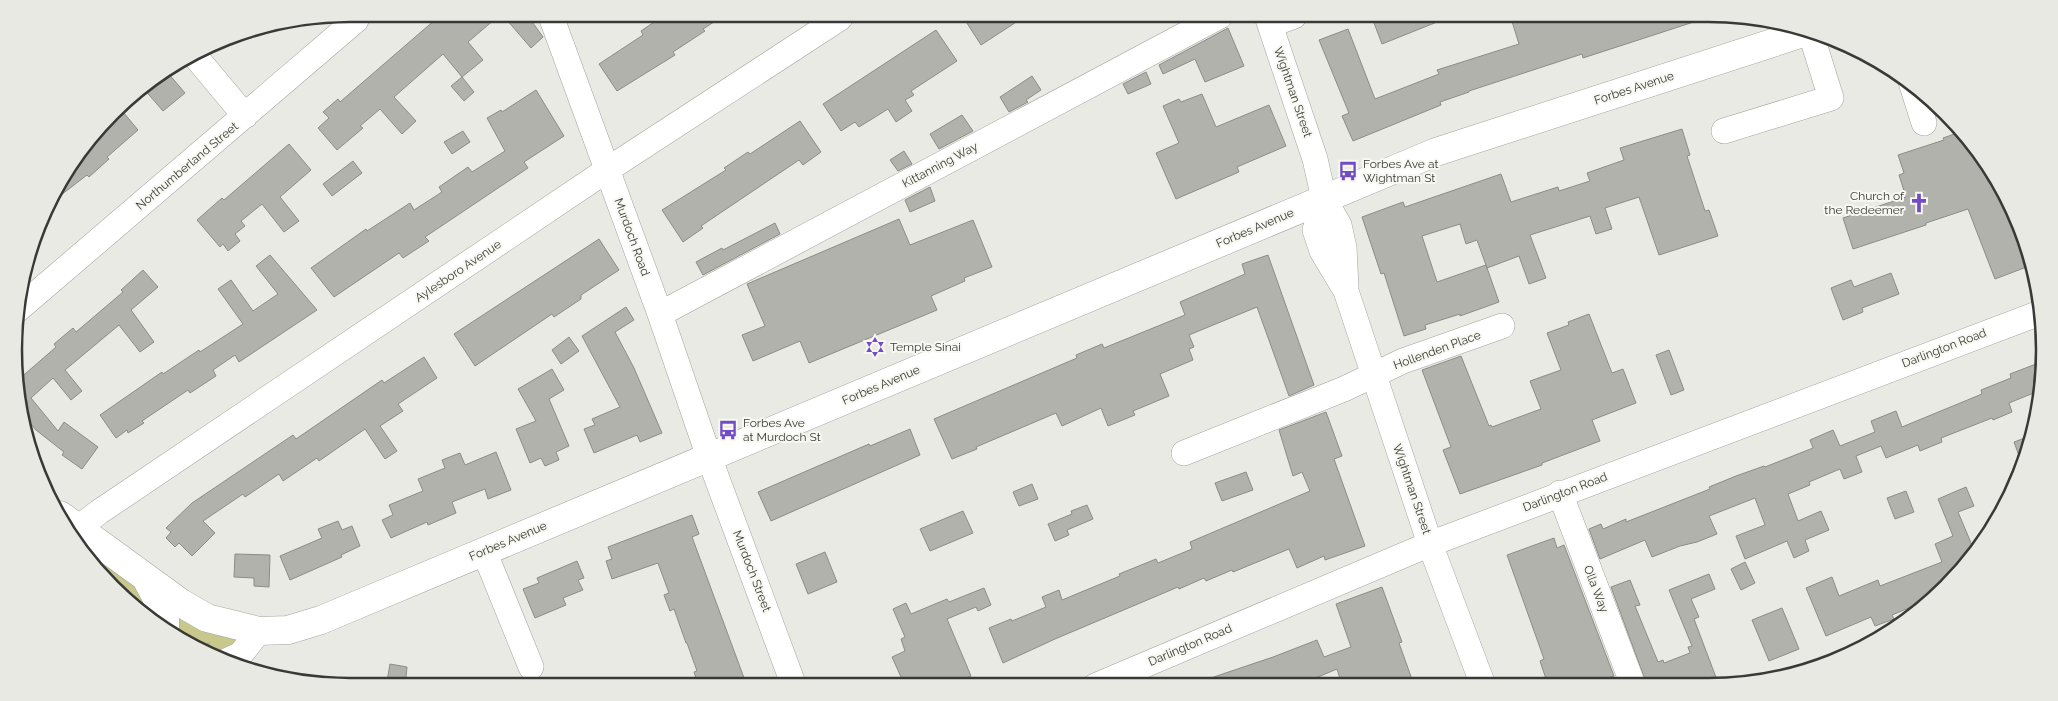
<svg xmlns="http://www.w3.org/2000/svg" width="2058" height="701" font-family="Raleway,sans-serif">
	<rect width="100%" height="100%" fill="#eaeae4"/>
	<!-- green -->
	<path fill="#c8c88d" d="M71 538 259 631 228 660 163 630 112 588Z"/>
	<!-- building -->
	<path fill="#b2b2ac" stroke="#8d8d87" d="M1557 14 1559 19 1574 14H1708L1709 17 1583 58 1582 54 1469 91V92L1440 102 1441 105 1353 141 1342 116 1349 113 1319 40 1348 29 1375 99 1439 74 1437 70 1519 44 1510 15Z
		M1392 15H1452V16L1382 44 1374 23Z
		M963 17H1024L981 45Z
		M660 18H720L703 29 705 31 673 52 675 55 617 91 599 64 643 35 641 31Z
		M436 19H495L468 42 483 60 462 77 443 54 394 97 416 121 402 134 380 109 360 126 363 128 337 150 318 128 329 118 323 112 338 99 340 102Z
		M506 19H530L543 37 531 48Z
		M1228 28 1244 66 1205 82 1195 59 1163 74 1159 65Z
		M936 30 957 61 911 91 914 95 905 100 912 111 896 122 888 109 859 127 855 122 841 131 823 104Z
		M1146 72 1151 84 1128 94 1123 84Z
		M168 73 185 93 163 111 143 88Z
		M1032 76 1041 90 1026 100 1028 102 1009 112 1000 97Z
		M462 77 474 92 464 101 451 86Z
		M536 90 564 136 524 162 528 168 425 237 429 241 403 258 399 253 334 297 311 268 366 229 367 231 410 203 414 210 442 192 439 187 468 167 472 172 505 151 487 118 501 110 502 112Z
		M1202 94 1216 127 1269 105 1286 146 1237 167 1239 172 1176 199 1156 153 1179 143 1163 106 1179 99 1181 102Z
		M119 107 138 130 107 157 109 159 89 177 87 175 48 205 84 145Z
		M962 115 973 131 939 149 930 134Z
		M800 121 821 152 803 165 799 160 701 226 703 228 683 242 662 210 726 170 724 168 748 152 750 154Z
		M1682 129 1690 155 1687 156 1705 211 1709 210 1718 236 1659 255 1639 197 1605 208 1612 229 1596 234 1590 216 1530 235 1546 278 1529 284 1519 256 1487 268 1477 240 1466 244 1460 224 1422 236 1437 282 1486 265 1499 302 1460 316V314L1425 325 1426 329 1404 336 1384 273 1381 274 1362 217 1403 202 1405 207 1501 174 1511 202 1558 187 1559 191 1590 181 1587 173 1624 160 1620 148Z
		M463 131 470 142 452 154 444 142Z
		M1963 131 1979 154 1988 182 1997 179 1999 182 2026 242 2032 265 1995 279 1968 209 1926 223V225L1853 249 1843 218 1906 197 1899 175 1904 173 1898 155 1944 140 1943 138Z
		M289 144 311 170 280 197 299 221 284 232 262 204 241 221 245 226 235 234 240 241 228 251 223 244 220 247 197 220 222 198 224 200Z
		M904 151 912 164 898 171 890 160Z
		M353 161 362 173 332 196 323 184Z
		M930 187 935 201 910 212 905 200Z
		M899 219 910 245 973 220 992 267 964 278 965 281 931 296 937 310 809 363 800 341 753 361 742 335 765 326 747 284Z
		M775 223 780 234 703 275 696 262 722 248 723 250Z
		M599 239 619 270 581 295V299L554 317 552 314 475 366 454 334Z
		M270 255 317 310 239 362 235 355 213 370 216 376 190 393 188 390 142 421 144 423 128 433 127 430 116 438 100 415 162 372 163 374 199 350 200 352 243 324 218 289 231 280 253 311 278 294 256 266Z
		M1268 255 1314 385 1289 396 1257 307 1189 335 1194 347 1189 349 1193 360 1160 374 1169 396 1133 411 1135 415 1108 426 1101 408 1062 426 1056 413 976 447 977 449 952 459 934 419 1077 358 1076 355 1102 344 1104 348 1185 315 1180 302 1245 274 1242 264Z
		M143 270 158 287 131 310 154 342 140 352 119 325 65 370 82 391 71 400 53 378 31 398 58 431 64 422 98 447 82 469 62 455 64 452 36 430 21 412 16 380 17 381 56 347 54 344 73 328 76 332 123 292 121 290Z
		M1891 273 1899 294 1862 308 1863 312 1843 320 1831 288 1851 280 1854 287Z
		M626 307 634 320 615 332 634 368 662 433 640 442 637 435 594 453 584 429 595 425 592 419 620 407 582 336Z
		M1589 314 1612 373 1623 369 1636 403 1592 420 1600 441 1542 463V465L1460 494 1443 450 1451 447 1422 370 1461 356 1489 426 1491 425 1492 427 1541 409 1530 381 1561 370 1547 333 1569 325 1568 322Z
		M569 337 579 351 561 364 552 350Z
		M1669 350 1684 390 1671 395 1656 355Z
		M424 357 437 378 398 404 403 411 380 426 397 451 385 459 365 429 319 461 317 458 283 481 279 474 245 497 243 494 203 521 215 533 192 556 179 543 175 547 166 538 171 532 166 528 192 503 293 435 296 439 382 380 384 383Z
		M2036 364 2043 379 2041 390 2009 403 2012 412 1993 420 1992 418 1941 438 1942 442 1920 451 1918 445 1886 458 1881 446 1856 456 1862 472 1844 479 1840 469 1809 482 1810 485 1788 494 1798 521 1821 511 1829 530 1805 540 1809 551 1794 558 1787 541 1745 559 1736 536 1765 525 1755 498 1709 516 1717 534 1697 542 1680 546 1652 557 1645 540 1600 559 1589 529 1601 524 1603 529 1626 519V522L1710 489 1709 487 1736 476 1764 466 1765 467 1813 448 1810 440 1833 430 1840 446 1875 432 1871 421 1896 411 1902 427 1982 394 1981 390 2011 378 2010 374Z
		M552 369 564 390 549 399 569 446 556 452 559 460 545 466 541 458 530 463 516 429 536 421 518 389Z
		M1326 412 1342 456 1334 459 1365 546 1325 560 1324 556 1297 568 1289 549 1233 572 1232 570 1206 581 1204 578 1179 589 1178 587 1055 639 1003 663 989 628 1011 619 1012 621 1046 607 1042 597 1059 590 1062 600 1120 576 1119 574 1156 559 1158 563 1192 549 1190 542 1310 491 1302 472 1293 476 1279 430Z
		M910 429 920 455 771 521 758 492 869 444 870 446Z
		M2033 435V437L2022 464 2014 442Z
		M496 452 511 490 488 499 485 489 452 502 456 513 428 525 427 522 391 538 382 520 393 515 389 505 423 491 418 479 445 468 442 460 460 453 465 465Z
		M1246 472 1253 490 1222 501 1215 483Z
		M1032 484 1038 499 1019 506 1013 492Z
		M1966 487 1974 506 1958 512 1974 550 1935 597 1892 615 1894 619 1875 626 1871 617 1826 636 1806 588 1832 577 1839 596 1878 580 1880 586 1942 562 1935 544 1953 536 1938 499Z
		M1906 491 1914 512 1895 519 1887 498Z
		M1087 505 1093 519 1067 530 1069 535 1055 541 1048 524 1072 514 1071 511Z
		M963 511 973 533 930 551 920 529Z
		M692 515 699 534 692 537 747 686 699 687 694 672 697 671 687 643H686L674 609 670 611 664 595 669 593 658 563 612 579 606 561 612 559 608 547Z
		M338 521 342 530 352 526 360 546 341 555 342 557 290 580 280 556 322 538 318 529Z
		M1554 538 1557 548 1564 545 1614 676 1598 681 1599 685H1548L1540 661 1544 659 1507 555Z
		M825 552 837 582 808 594 796 564Z
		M235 554 270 555 269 587 254 586V578L234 577Z
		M577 561 584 578 578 580 583 590 563 598 566 605 535 618 523 589 539 583 537 578Z
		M1745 562 1755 583 1741 590 1731 569Z
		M1709 574 1715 589 1691 599 1699 617 1694 619 1717 680 1704 684 1647 685 1611 587 1630 580 1640 605 1635 606 1658 662 1663 660 1664 663 1690 653 1688 647 1692 646 1669 590Z
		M1382 587 1402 642 1399 643 1414 685H1342L1337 669 1299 685H1196V683L1273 657 1317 640 1324 657 1351 647 1336 604Z
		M984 588 991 605 978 611 976 607 947 619 971 676 947 686H905L892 657 905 651 901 639 905 637 893 609 906 603 911 614 947 599 949 602Z
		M1782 608 1799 649 1769 661 1752 620Z
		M390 664 407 667 405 687H386Z"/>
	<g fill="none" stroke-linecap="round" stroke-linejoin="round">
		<defs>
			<path id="minor" d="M1267 16 1315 159 1324 199 1339 225 1344 248 1346 287
				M552 19 660 314 709 457 794 686
				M1270 25 1294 16
				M195 56 245 116
				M1911 82 1924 123
				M1724 131 1831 98 1810 31
				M1324 199 1315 230 1322 251 1346 291 1430 544 1483 685
				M16 311 356 20
				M660 314 1220 16
				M1184 453 1344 389 1403 361 1502 326
				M1560 493 1633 685
				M78 528 99 512 607 170 840 18
				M484 551 531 667
				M228 660 241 654 259 631
				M1095 686 1430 544 2042 312"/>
			<path id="major" d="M60 515 181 603 207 618 259 631 288 630 321 620 1436 152 1809 31
				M148 582 165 613V631"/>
		</defs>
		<!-- minor casing -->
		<use href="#minor" stroke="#a4a49f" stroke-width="26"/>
		<!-- major casing -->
		<use href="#major" stroke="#a4a49f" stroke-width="29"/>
		<!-- path -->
		<path stroke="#ababa7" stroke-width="3" stroke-dasharray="2.5 4" stroke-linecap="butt" d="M194 644H213"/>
		<!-- minor -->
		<use href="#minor" stroke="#fff" stroke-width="25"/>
		<!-- major -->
		<use href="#major" stroke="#fff" stroke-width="28"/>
	</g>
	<!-- icons -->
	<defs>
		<symbol id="bus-bare" viewBox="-9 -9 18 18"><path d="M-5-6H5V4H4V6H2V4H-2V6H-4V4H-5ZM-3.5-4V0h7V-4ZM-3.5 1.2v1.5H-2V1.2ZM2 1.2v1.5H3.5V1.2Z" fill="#724cc5" stroke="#f8f8f2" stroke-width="2.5" paint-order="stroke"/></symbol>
		<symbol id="church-bare" viewBox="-9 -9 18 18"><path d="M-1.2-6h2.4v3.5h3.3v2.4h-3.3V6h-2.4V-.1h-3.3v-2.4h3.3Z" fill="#724cc5" stroke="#f8f8f2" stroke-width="2.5" paint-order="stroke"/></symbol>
		<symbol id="synagogue-bare" viewBox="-9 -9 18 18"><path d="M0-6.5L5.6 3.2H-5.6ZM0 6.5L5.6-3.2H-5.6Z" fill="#724cc5" stroke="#f8f8f2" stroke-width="2.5" paint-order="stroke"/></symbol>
	</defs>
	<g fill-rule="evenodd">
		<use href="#bus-bare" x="1334" y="157" width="28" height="28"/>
		<use href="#church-bare" x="1905" y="189" width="28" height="28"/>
		<use href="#synagogue-bare" x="861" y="333" width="28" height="28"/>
		<use href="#bus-bare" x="714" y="416" width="28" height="28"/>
	</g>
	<g text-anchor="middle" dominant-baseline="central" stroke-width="4" stroke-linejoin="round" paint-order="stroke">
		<!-- street labels -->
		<g font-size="12" fill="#393937" stroke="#f8f8f2">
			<text transform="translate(1634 88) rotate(-18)">Forbes Avenue</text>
			<text transform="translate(1293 92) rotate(71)">Wightman Street</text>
			<text transform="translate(940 165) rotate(-28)">Kittanning Way</text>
			<text transform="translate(187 166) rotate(-40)">Northumberland Street</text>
			<text transform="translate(1255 228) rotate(-23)">Forbes Avenue</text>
			<text transform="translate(632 237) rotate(70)">Murdoch Road</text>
			<text transform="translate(458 271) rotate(-34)">Aylesboro Avenue</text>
			<text transform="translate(1944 348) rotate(-21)">Darlington Road</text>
			<text transform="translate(1437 350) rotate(-20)">Hollenden Place</text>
			<text transform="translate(881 385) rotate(-23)">Forbes Avenue</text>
			<text transform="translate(1412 489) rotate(71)">Wightman Street</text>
			<text transform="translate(1565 492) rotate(-21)">Darlington Road</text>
			<text transform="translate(508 541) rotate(-23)">Forbes Avenue</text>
			<text transform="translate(752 571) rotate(69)">Murdoch Street</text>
			<text transform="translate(1596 589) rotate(69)">Olla Way</text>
			<text transform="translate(1190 645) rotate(-23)">Darlington Road</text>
		</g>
		<!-- poi labels -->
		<g font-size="12" fill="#393937" stroke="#f8f8f2" text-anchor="start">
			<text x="1363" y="164">Forbes Ave at<tspan x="1363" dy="14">Wightman St</tspan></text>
			<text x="1904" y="196" text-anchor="end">Church of<tspan x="1904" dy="14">the Redeemer</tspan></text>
			<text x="890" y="347">Temple Sinai</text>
			<text x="743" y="423">Forbes Ave<tspan x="743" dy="14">at Murdoch St</tspan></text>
		</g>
	</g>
	<!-- crop -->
	<path d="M0 0H2058V701H0ZM350 22H1708A328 328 0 0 1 2036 350V350A328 328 0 0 1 1708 678H350A328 328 0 0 1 22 350V350A328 328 0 0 1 350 22Z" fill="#e9e9e3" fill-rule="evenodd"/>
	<path fill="none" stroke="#393937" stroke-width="2.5" d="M350 22H1708A328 328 0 0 1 2036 350V350A328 328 0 0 1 1708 678H350A328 328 0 0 1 22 350V350A328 328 0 0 1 350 22Z"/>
</svg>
